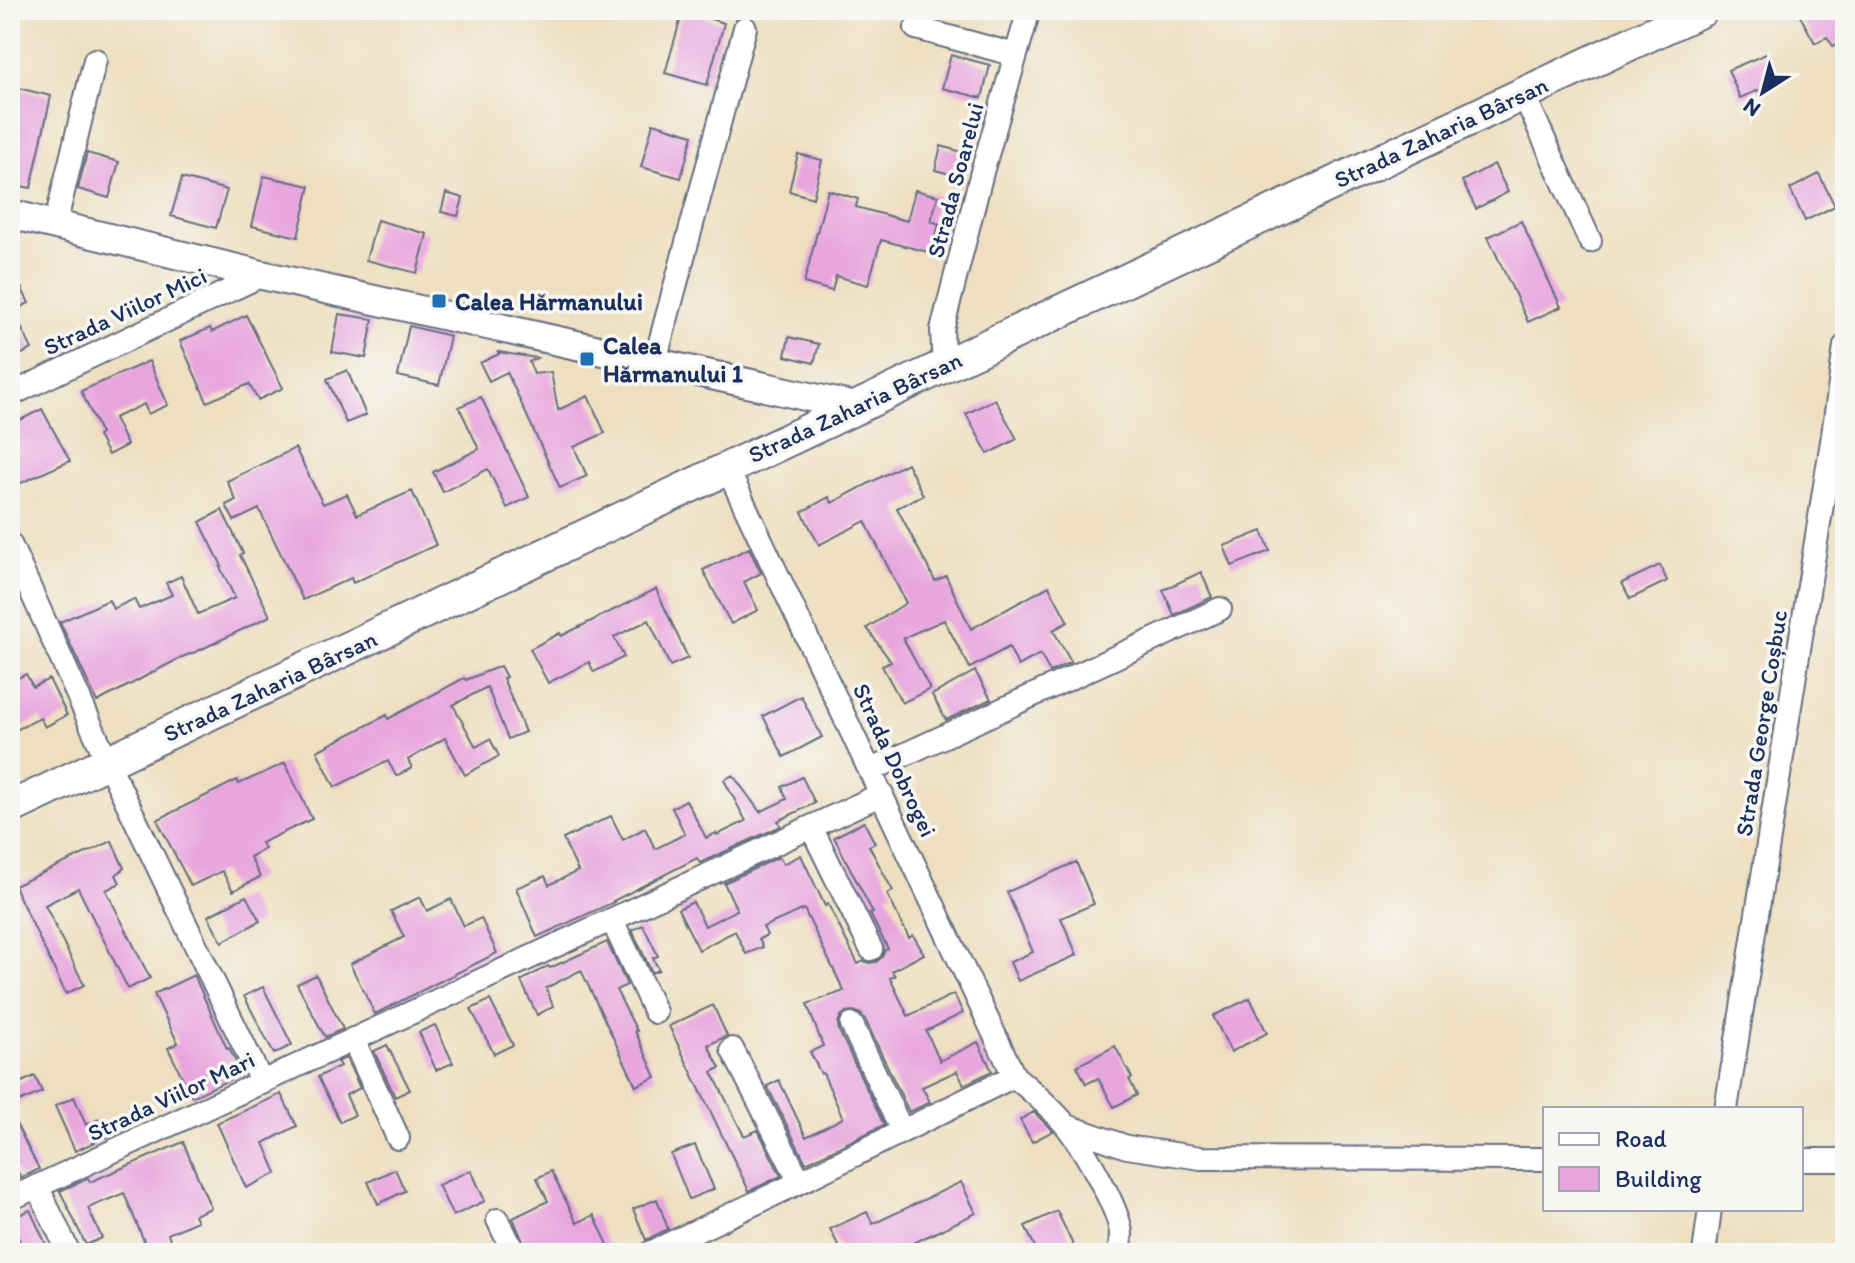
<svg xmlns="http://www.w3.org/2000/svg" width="1855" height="1263" font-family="Itim,sans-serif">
	<rect width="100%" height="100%" fill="#f6f6f2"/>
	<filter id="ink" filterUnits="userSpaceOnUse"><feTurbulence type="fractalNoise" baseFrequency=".0125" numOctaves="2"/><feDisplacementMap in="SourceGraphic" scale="16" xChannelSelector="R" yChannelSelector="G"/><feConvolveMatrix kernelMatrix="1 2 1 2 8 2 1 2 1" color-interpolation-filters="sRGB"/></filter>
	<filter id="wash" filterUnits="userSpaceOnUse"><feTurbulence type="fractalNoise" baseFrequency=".006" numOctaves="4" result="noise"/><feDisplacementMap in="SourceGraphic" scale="32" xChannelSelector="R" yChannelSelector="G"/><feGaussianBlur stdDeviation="1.8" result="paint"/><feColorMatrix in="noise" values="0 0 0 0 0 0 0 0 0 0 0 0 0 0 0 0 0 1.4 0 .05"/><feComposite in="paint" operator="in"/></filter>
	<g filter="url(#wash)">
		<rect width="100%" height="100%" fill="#eedfc0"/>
		<g id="blocks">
			<!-- building -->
			<path fill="#e8a6de" d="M1811 10H1845V39L1833 46 1827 37 1815 43 1800 16Z
				M683 11 724 23 707 85 665 73Z
				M1766 54 1778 82 1740 98 1728 70Z
				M951 55 990 65 982 98 942 88Z
				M10 86 51 96 31 188 10 184Z
				M653 123 693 135 681 178 641 167Z
				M941 146 968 154 962 177 935 170Z
				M87 153 119 162 109 198 78 189Z
				M798 154 822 160 813 198 789 191Z
				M1494 164 1508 192 1476 209 1462 181Z
				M1819 174 1835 206 1805 221 1790 189Z
				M264 176 310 186 298 237 252 226Z
				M182 178 227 190 216 228 171 216Z
				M828 190 858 199 856 207 907 221 915 190 938 196 931 221 939 224 932 253 881 240 868 285 836 276 832 291 804 283Z
				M446 193 463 198 458 216 441 212Z
				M377 220 427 234 417 273 366 260Z
				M1521 221 1561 307 1528 322 1488 237Z
				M10 265 29 303 13 311 32 349 10 360Z
				M339 314 373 319 366 358 332 352Z
				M246 315 283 388 258 400 249 384 207 402 180 341 210 328 212 332Z
				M409 326 450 336 439 385 398 376Z
				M789 337 819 344 814 363 785 356Z
				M498 352 537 358 529 362 534 374 551 372 558 410 588 396 605 433 574 447 587 476 560 488 507 372 489 381 480 363 499 354Z
				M149 361 168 405 148 414 144 404 114 418 127 445 108 455 98 436 101 434 81 391Z
				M347 370 366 415 346 423 327 379Z
				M481 397 529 497 507 508 488 469 443 492 433 472 479 449 459 407Z
				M995 399 1017 439 988 454 966 414Z
				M42 409 70 461 10 488V425Z
				M295 448 323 504 347 494 357 515 412 491 436 545 353 583 351 578 303 600 259 509 234 521 226 505 236 500 227 481Z
				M907 463 923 495 897 508 935 581 946 576 971 629 1049 586 1068 622 1053 630 1071 662 1050 672 1040 654 1018 666 1009 647 970 668 944 620 903 638 930 689 902 703 882 666 891 662 867 628 906 603 865 521 819 545 802 512 829 497 832 503Z
				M222 510 243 553 240 555 270 616 198 651 182 657 97 702 60 622 109 600 113 609 134 599 139 609 172 595 166 583 181 576 198 614 235 598 220 567 222 566 200 522Z
				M1262 531 1270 551 1232 566 1224 546Z
				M749 548 761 573 744 582 758 610 731 624 703 570Z
				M1660 565 1667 581 1630 599 1622 583Z
				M1201 572 1212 597 1174 615 1163 590Z
				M656 589 688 658 670 666 649 620 614 637 624 657 594 672 589 662 548 683 530 649 560 633 561 636Z
				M500 666 506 677 503 678 525 732 508 739 487 687 453 705 476 747 490 739 499 756 465 775 445 738 408 760 412 768 396 776 388 761 335 787 317 751 387 715 388 719 464 678 466 680Z
				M975 671 991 699 946 720 932 695Z
				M26 674 33 687 49 679 67 715 45 727 40 718 10 733V682Z
				M801 696 822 737 784 757 763 716Z
				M285 763 312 819 261 843 265 849 250 857 260 877 233 891 222 871 191 886 157 820 237 780 239 784Z
				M733 775 760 812 787 799 782 787 802 777 815 803 778 821 781 826 700 863 697 858 613 901 614 902 537 937 516 888 545 876 549 885 578 871 563 839 611 816 623 840 645 828 655 849 685 834 672 808 686 800 706 838 716 833 717 835 746 821 724 780Z
				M864 822 875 843 869 846 893 891 887 894 909 938 913 935 924 954 892 971 895 976 890 978 908 1016 954 994 963 1013 926 1031 940 1061 978 1042 992 1071 964 1085 957 1071 922 1087 930 1102 909 1112 865 1019 861 1014 854 1011 845 1013 841 1016 838 1023 839 1031 884 1125 806 1163 767 1086 779 1080 806 1137 843 1118 823 1073 821 1074 810 1052 823 1046 807 1004 844 991 804 909 763 927 767 935 759 939 763 947 746 954 735 931 699 950 678 909 693 902 705 926 737 910 724 883 779 857 783 864 801 855 825 906 828 904 858 964 864 961 869 963 876 962 882 957 885 950 888 949 870 914 873 913 834 837Z
				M112 841 124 868 116 875 120 883 106 890 150 978 128 989 78 888 45 905 84 985 66 994 14 886Z
				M1076 862 1094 904 1061 918 1077 955 1018 981 1010 962 1033 952 1007 892Z
				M246 896 260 921 222 942 208 916Z
				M420 897 427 911 451 899 464 926 481 918 497 953 375 1014 350 964 404 937 391 911Z
				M643 925 658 956 653 958 659 970 652 973 632 930Z
				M607 942 627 985 616 990 637 1031H635L656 1077 636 1086 581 970 546 988 553 1006 537 1015 521 981 548 966 550 968Z
				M194 975 227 1049 229 1048 242 1074 192 1097 168 1048 178 1043 154 994Z
				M316 975 343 1029 325 1037 297 984Z
				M263 987 292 1045 274 1054 244 996Z
				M1250 998 1267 1033 1231 1052 1213 1016Z
				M490 1000 513 1045 494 1054 471 1009Z
				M713 1005 727 1036 708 1045 720 1068 712 1072 744 1136 758 1130 781 1176 749 1191 669 1026Z
				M435 1025 453 1063 436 1070 419 1032Z
				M387 1045 410 1090 395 1097 374 1051Z
				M1115 1046 1132 1078 1129 1079 1137 1095 1114 1107 1098 1078 1086 1084 1077 1066Z
				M346 1058 360 1088 346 1095 355 1115 340 1122 318 1077 340 1066 337 1062Z
				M35 1076 42 1092 10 1106V1087Z
				M281 1094 297 1126 264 1143 277 1173 246 1188 217 1123Z
				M74 1097 86 1125 99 1119 107 1137 75 1151 55 1106Z
				M10 1112 39 1169 21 1178 10 1157Z
				M1034 1112 1053 1131 1032 1142 1020 1120Z
				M183 1142 211 1208 194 1215 197 1221 168 1234 175 1253H149L124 1193 88 1208 102 1238 86 1245 60 1191 88 1178 90 1182Z
				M695 1145 714 1189 689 1199 671 1154Z
				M395 1169 405 1191 378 1204 368 1182Z
				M471 1170 485 1201 453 1216 438 1185Z
				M551 1171 577 1223 594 1215 612 1253H528L513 1218 548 1201 537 1178Z
				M961 1182 976 1213 893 1253H842L830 1229 867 1212 873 1224Z
				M657 1199 668 1229 646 1240 633 1209Z
				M30 1210 50 1253H25L10 1219Z
				M1057 1211 1074 1247 1062 1253H1038L1025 1226Z"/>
		</g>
	</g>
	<g filter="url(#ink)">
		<use href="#blocks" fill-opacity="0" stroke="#656d80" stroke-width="2"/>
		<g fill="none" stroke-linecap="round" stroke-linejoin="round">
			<defs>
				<path id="minor" d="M916 28 1016 55
					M1523 93 1590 241
					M55 225 95 60
					M655 361 745 28
					M944 366 942 330 982 172 1029 10
					M10 395 262 275
					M727 468 1014 1076C1032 1091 1049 1106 1064 1123 1081 1143 1120 1210 1121 1234 1121 1240 1120 1247 1119 1253
					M10 544 108 763 262 1083
					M871 770 1220 609
					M811 827 871 949
					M612 920 655 1012
					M852 1025 902 1131
					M353 1039 398 1138
					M732 1049 800 1182
					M1726 1109 1833 435 1845 346
					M1067 1126 1127 1147 1201 1158 1545 1159
					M1801 1160H1845
					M37 1186 69 1253
					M10 1199 882 794
					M498 1220 514 1253
					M650 1253 800 1182 1014 1076
					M1704 1253 1710 1209"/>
				<path id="tertiary" d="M10 214 262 275 855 407"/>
				<path id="secondary" d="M10 808 944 366 1702 10"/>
			</defs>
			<!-- minor casing -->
			<use href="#minor" stroke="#656d80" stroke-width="26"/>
			<!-- tertiary casing -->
			<use href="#tertiary" stroke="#656d80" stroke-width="32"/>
			<!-- secondary casing -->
			<use href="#secondary" stroke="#656d80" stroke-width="36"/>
			<!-- minor -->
			<use href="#minor" stroke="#fff" stroke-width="22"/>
			<!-- tertiary -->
			<use href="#tertiary" stroke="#fff" stroke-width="28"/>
			<!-- secondary -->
			<use href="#secondary" stroke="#fff" stroke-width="32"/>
		</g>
	</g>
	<!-- markers -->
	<g fill="#1f6fb2" stroke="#f6f6f2" stroke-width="3">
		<rect x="431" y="293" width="16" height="16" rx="4"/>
		<rect x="579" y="351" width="16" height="16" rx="4"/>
	</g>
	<g text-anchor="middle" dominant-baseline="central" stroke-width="7" stroke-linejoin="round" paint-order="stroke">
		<!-- street labels -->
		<g font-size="24" fill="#1b2f5e" stroke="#f6f6f2">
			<text transform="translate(1441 132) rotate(-25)">Strada Zaharia Bârsan</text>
			<text transform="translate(955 180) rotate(-75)">Strada Soarelui</text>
			<text transform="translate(125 311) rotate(-25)">Strada Viilor Mici</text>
			<text transform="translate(855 407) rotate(-25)">Strada Zaharia Bârsan</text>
			<text transform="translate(270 686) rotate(-25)">Strada Zaharia Bârsan</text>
			<text transform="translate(1761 723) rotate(-81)">Strada George Coșbuc</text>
			<text transform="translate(895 760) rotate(65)">Strada Dobrogei</text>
			<text transform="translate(171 1096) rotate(-25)">Strada Viilor Mari</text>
		</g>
		<!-- poi labels -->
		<g font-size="24" font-weight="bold" fill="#1b2f5e" stroke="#f6f6f2" text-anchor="start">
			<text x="455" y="301">Calea Hărmanului</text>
			<text x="603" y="345">Calea<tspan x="603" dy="28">Hărmanului 1</tspan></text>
		</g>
	</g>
	<!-- margin -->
	<rect width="1855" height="1263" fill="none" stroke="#f6f6f2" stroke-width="40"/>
	<!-- legend -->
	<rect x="1543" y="1107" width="260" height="104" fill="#f6f6f2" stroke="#9ea6b7" stroke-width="2"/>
	<rect x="1559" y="1133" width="40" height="12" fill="#ffffff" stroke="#9ea6b7" stroke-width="2"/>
	<text x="1615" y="1147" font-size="24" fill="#1b2f5e">Road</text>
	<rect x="1559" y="1167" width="40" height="24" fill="#e8a6de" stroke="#9ea6b7" stroke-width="2"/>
	<text x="1615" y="1187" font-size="24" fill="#1b2f5e">Building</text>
	<!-- north arrow -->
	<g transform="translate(1763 92) rotate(216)" stroke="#f6f6f2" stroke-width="6" paint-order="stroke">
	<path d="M0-6L14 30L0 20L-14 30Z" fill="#1b2f5e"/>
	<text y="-12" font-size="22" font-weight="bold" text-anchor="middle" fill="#1b2f5e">N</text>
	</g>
</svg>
